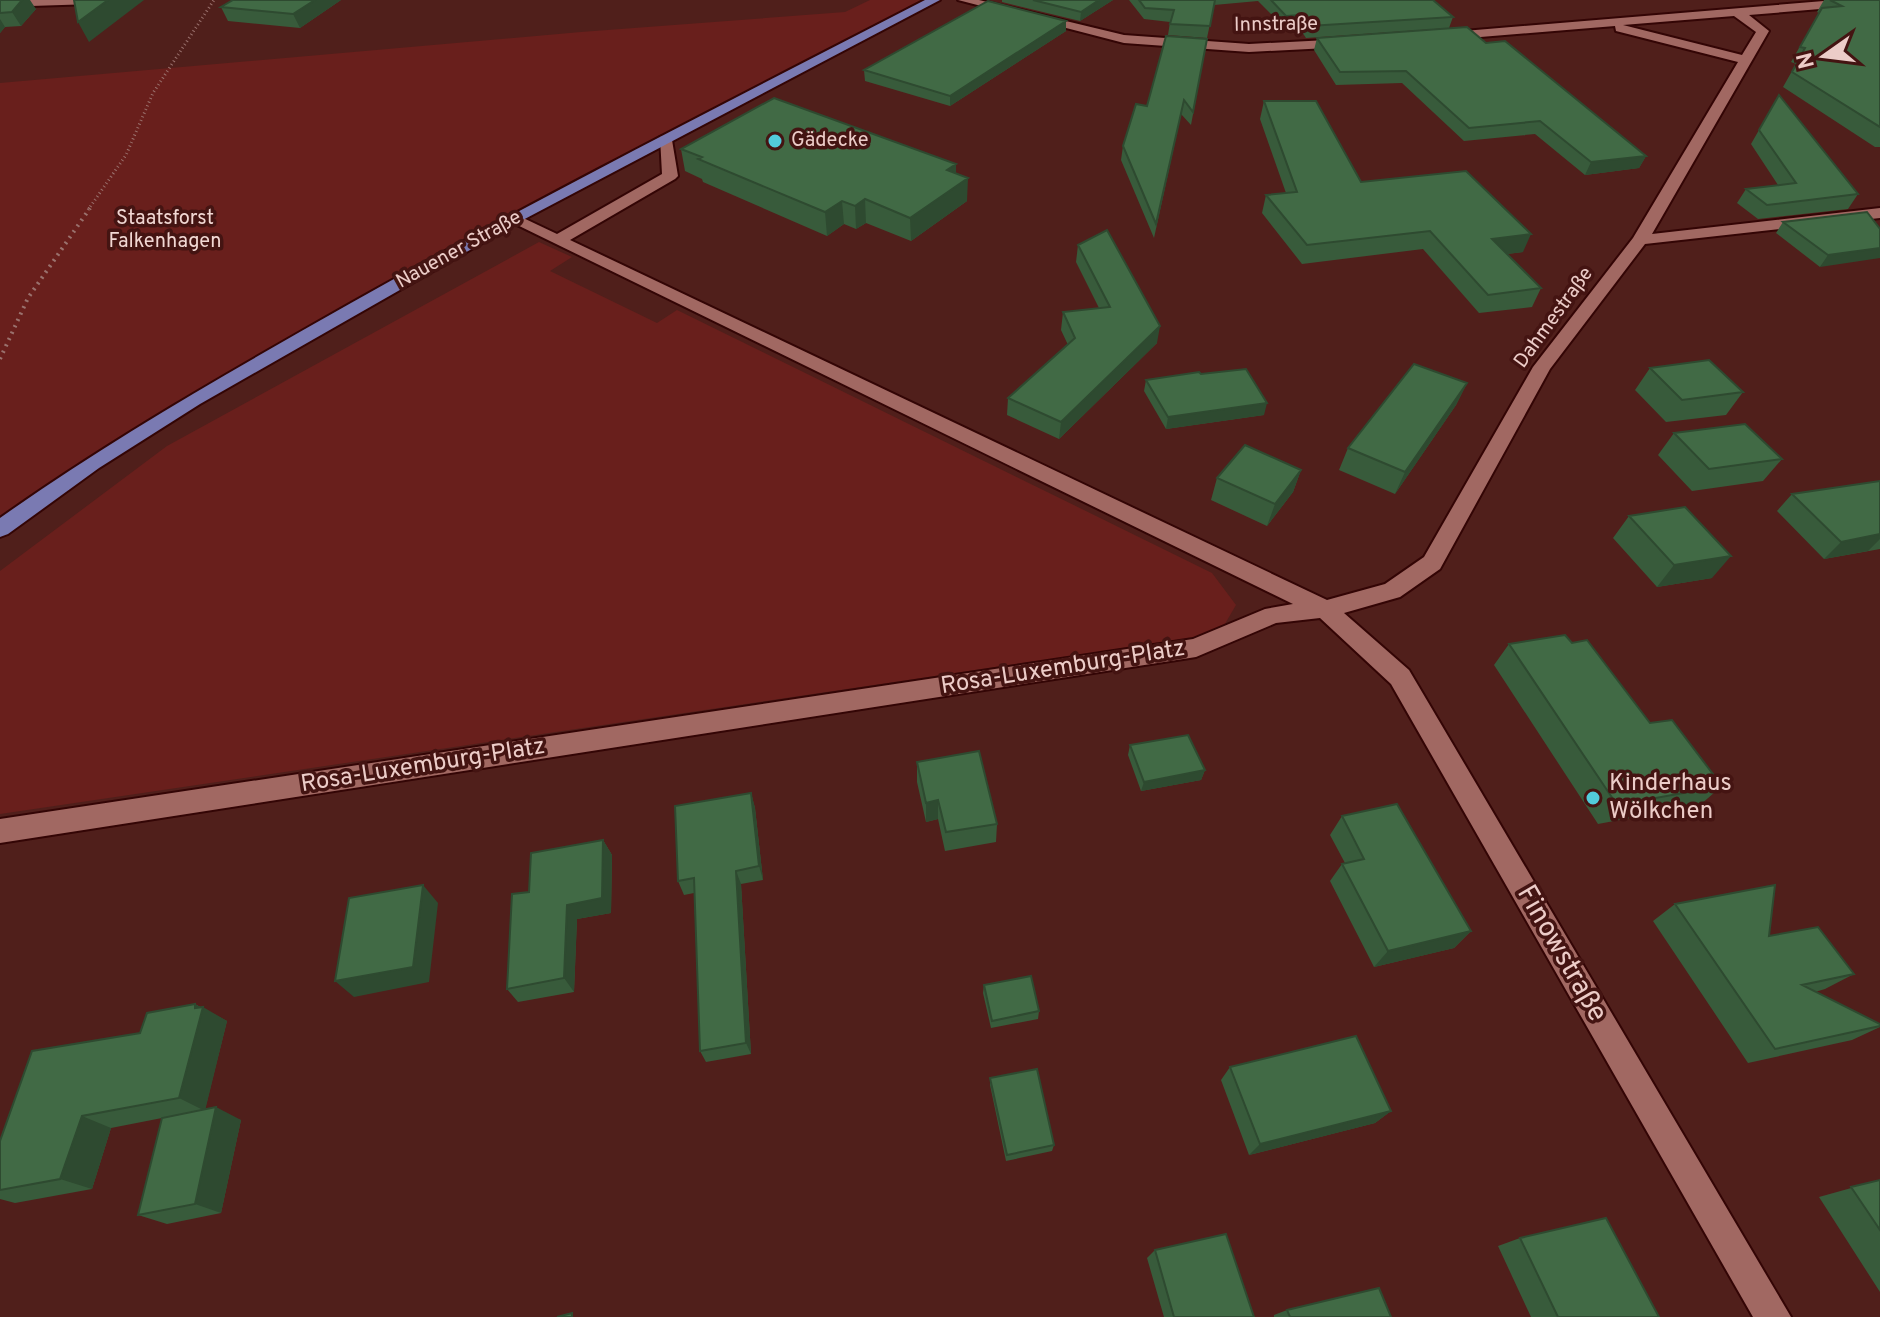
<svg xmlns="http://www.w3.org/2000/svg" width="1880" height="1317" font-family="Overpass,sans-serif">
	<rect width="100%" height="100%" fill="#501f1b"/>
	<!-- green -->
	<path fill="#691f1c" d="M870 0H934L513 219 193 400 0 529V83L581 32 845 12Z
		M539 242 572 257 550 271 657 323 677 310 1212 573 1236 605 1219 634 0 814V571L167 446Z"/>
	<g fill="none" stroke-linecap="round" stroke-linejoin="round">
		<defs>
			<path id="minor" d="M0 0H99L93 4 0 7Z
				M958 0H979L1124 35 1249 44 1347 39 1353 43 1347 47 1249 52 1124 43Z
				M1836 0H1880V4L1749 15 1769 31 1652 234 1880 208V218L1645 244 1550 369 1440 569 1400 597 1344 613 1409 670 1791 1317H1753L1391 684 1320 618 1276 623 1196 657 0 843V819L1193 639 1265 609 1293 604 505 219 507 216H519L557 234 662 174 660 137 665 136 672 140 678 176 675 179 570 240 1327 600 1385 584 1424 557 1533 367 1633 238 1738 62 1616 31 1615 26 1444 40 1438 36 1440 33ZM1734 16 1756 32 1742 55 1623 25Z"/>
			<path id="major" d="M925 0H940L519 222 200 404 99 468 8 534 0 537V518C113 438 231 371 351 303 540 197 733 99 925 0Z"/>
		</defs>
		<!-- minor casing -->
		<use href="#minor" stroke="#330505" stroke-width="4"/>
		<!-- major casing -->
		<use href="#major" stroke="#330505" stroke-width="4"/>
		<!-- path-far1 -->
		<path stroke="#9a716d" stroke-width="3" stroke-dasharray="1 3" stroke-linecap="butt" d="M88 210 126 155 153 93 214 0"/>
		<!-- path -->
		<path stroke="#9a716d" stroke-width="4" stroke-dasharray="2 5" stroke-linecap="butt" d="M0 359 28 298 90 208"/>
		<!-- minor -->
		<use href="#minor" fill="#a16862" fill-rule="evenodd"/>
		<!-- major -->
		<use href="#major" fill="#7a7ab2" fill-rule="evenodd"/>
	</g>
	<!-- wall -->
	<path fill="#385b3b" d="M0 0 36 9 21 26 5 27 0 33Z
		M341 0 300 28 228 21 221 7Z
		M1002 0H1113L1080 21 1002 2Z
		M1129 0H1433L1453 17 1449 28 1306 38 1298 26 1284 27 1258 1 1214 5 1207 38 1168 35 1170 22 1144 19Z
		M1824 0H1880V147H1875L1783 87 1796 64 1791 62 1819 13 1817 12Z
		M1066 21V31L950 106 865 81 864 70Z
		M1317 38 1486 43 1646 156 1639 168 1585 175 1535 134 1464 141 1402 83 1336 85 1314 50Z
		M1207 39 1191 125 1181 114 1154 238 1121 160 1123 146 1147 106Z
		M1779 95 1858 194 1848 209 1758 219 1737 203 1746 189 1778 185 1751 144Z
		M1264 101 1361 182 1523 252 1507 254 1541 288 1532 307 1479 313 1423 249 1302 264 1262 213 1266 195 1286 193 1260 119Z
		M681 149 956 174 967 201 911 241 866 223 856 229 844 224 827 236 703 182 702 179 685 171Z
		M1867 212 1820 267 1776 233 1783 222Z
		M1078 245 1157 343 1059 439 1007 415 1008 398 1068 345 1061 330 1063 312 1099 308 1076 262Z
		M1650 368 1743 392 1726 415 1666 422 1635 390Z
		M1201 374 1264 415 1166 429 1144 391 1146 380Z
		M1467 383 1456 405 1395 494 1339 470 1348 448Z
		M1674 433 1782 459 1763 481 1692 491 1658 455Z
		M1301 470 1293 492 1267 526 1211 500 1217 478Z
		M1880 481V549L1824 559 1777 511 1792 494Z
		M1629 516 1712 578 1657 587 1613 538Z
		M1572 643 1650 723 1722 786 1700 805 1598 824 1494 665 1509 644Z
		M1130 745 1205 770 1201 780 1141 791 1128 755Z
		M917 762 997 824 996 842 945 851 938 819 926 822 917 782Z
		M751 793 755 808 763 880 741 884 751 1054 706 1062 700 1051 694 893 684 895 678 881Z
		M1342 816 1471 931 1454 948 1374 967 1330 881 1342 864 1345 863 1330 835Z
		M603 840 612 855 611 913 577 919 574 992 518 1002 507 989 529 892Z
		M1675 904 1769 936 1854 974 1825 989 1815 992 1880 1024V1027L1852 1040 1748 1063 1653 921Z
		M984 985 1039 1011 1038 1019 991 1028 983 993Z
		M195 1004 227 1021 205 1109 241 1120 221 1213 167 1224 138 1215 162 1118 111 1128 92 1189 15 1203 0 1199V1141Z
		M1230 1067 1391 1111 1375 1123 1249 1155 1221 1080Z
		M990 1078 1054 1145 1052 1151 1006 1161 990 1085Z
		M1880 1180V1292L1819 1197Z
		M1520 1238 1659 1317H1531L1498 1246Z
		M1155 1250 1254 1317H1164L1147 1258Z
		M1287 1310 1391 1317H1274V1315Z"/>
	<!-- shaded-wall -->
	<path fill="#2e4a30" d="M22 0H30L36 9 21 26 12 12Z
		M108 0H144L89 42 78 22Z
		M315 0H341L300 28 293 14Z
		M1099 0H1113L1080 21 1081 12Z
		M0 19 5 27 0 33Z
		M1066 21V31L950 106V96Z
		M1646 156 1639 168 1585 175 1591 162Z
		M956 164V186L968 178 967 201 911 241 910 218 947 170Z
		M865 199 866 223 856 229 855 206Z
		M842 201 844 224 827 236 825 212Z
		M1531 234 1523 252 1484 257 1492 239Z
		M1880 248V258L1820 267 1828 255Z
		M1160 326 1157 343 1059 439 1061 422Z
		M1467 383 1456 405 1395 494 1405 472Z
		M1267 403 1264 415 1166 429 1168 417Z
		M1301 470 1293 492 1267 526 1275 504Z
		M1880 534V539L1868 551 1824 559 1841 542Z
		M1731 556 1712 578 1657 587 1674 565Z
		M1205 770 1201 780 1141 791 1144 782Z
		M751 793 755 808 763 880 759 866Z
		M938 800V819L926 822V803Z
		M603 840 612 855 611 913 577 919 574 992 564 978 567 905Z
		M736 871 741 884 751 1054 746 1043Z
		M423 885 438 903 429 982 354 997 335 981Z
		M1471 931 1454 948 1374 967 1388 951Z
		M195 1004 203 1009V1007L227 1021 205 1111 179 1098Z
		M216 1107 241 1120 221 1213 195 1204Z
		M1391 1111 1375 1123 1249 1155 1260 1144Z
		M82 1116 111 1128 92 1189 60 1179Z"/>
	<!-- building -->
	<path fill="#416a45" stroke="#2e4a30" stroke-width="2" d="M0 0H22L12 12 0 13Z
		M74 0H108L78 22Z
		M233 0H315L293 14 221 7Z
		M1033 0H1099L1081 12Z
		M1139 0H1215L1210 26 1170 24 1174 10 1145 8Z
		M1271 0H1433L1453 17 1309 26 1301 15 1286 16Z
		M1830 0H1880V127L1792 72 1805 48 1800 47 1822 8 1842 6Z
		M988 1 1066 21 950 96 864 70Z
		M1467 27 1486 43 1505 41 1646 156 1591 162 1540 121 1469 128 1406 71 1340 72 1317 38Z
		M1166 36 1207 39 1193 112 1184 100 1156 224 1123 146 1136 104 1147 106Z
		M1779 95 1858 194 1767 205 1746 189 1796 183 1759 130Z
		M774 98 956 164 947 170 968 178 910 218 865 199 855 206 842 201 825 212 698 159 702 157 681 149Z
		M1264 101H1316L1361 182 1466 171 1531 234 1492 239 1541 288 1488 295 1430 231 1307 245 1266 195 1297 192Z
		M1867 212 1880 229V248L1828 255 1783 222Z
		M1107 230 1160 326 1061 422 1008 398 1075 338 1063 312 1110 307 1078 245Z
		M1709 360 1743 392 1682 400 1650 368Z
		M1414 364 1467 383 1405 472 1348 448Z
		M1246 369 1267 403 1168 417 1146 380 1199 372 1201 374Z
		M1745 424 1782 459 1709 469 1674 433Z
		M1245 445 1301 470 1275 504 1217 478Z
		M1880 481V534L1841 542 1792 494Z
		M1685 507 1731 556 1674 565 1629 516Z
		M1565 635 1572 643 1587 640 1650 723 1672 720 1722 786 1617 805 1509 644Z
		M1188 735 1205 770 1144 782 1130 745Z
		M979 751 997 824 946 832 938 800 926 803 917 762Z
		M751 793 759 866 736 871 746 1043 700 1051 694 878 678 881 675 806Z
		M1397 804 1471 931 1388 951 1342 864 1364 859 1342 816Z
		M603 840 602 898 567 905 564 978 507 989 512 894 529 892 531 853Z
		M423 885 413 967 335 981 349 898Z
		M1775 885 1769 936 1818 927 1854 974 1802 985 1880 1024V1026L1775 1049 1675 904Z
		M1031 976 1039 1011 992 1021 984 985Z
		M195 1004V1008L203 1007 179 1098 82 1116 60 1179 0 1190V1141L32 1051 140 1033 147 1013Z
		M1356 1036 1391 1111 1260 1144 1230 1067Z
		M1037 1069 1054 1145 1007 1155 990 1078Z
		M216 1107 195 1204 138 1215 162 1118Z
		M1880 1180V1230L1851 1187Z
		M1606 1218 1659 1317H1558L1520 1238Z
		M1226 1234 1254 1317H1174L1155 1250Z
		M1379 1288 1391 1317H1290L1287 1310Z
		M572 1313V1317H557Z"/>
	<!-- markers -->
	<g fill="#52cbda" stroke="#441412" stroke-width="3">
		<circle cx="775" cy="141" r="8"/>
		<circle cx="1593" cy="798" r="8"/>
	</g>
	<g text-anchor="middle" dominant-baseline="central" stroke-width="7" stroke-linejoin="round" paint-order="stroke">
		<!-- far-street labels -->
		<g font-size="20" fill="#ecccc8" stroke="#441412">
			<text transform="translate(1276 25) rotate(-1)">Innstraße</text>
			<text transform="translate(459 250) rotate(-29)">Nauener Straße</text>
			<text transform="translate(1554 318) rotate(-54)">Dahmestraße</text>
		</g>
		<!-- far-poi labels -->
		<g font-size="20" fill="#ecccc8" stroke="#441412" text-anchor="start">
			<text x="791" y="141">Gädecke</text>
		</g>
		<!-- far-park labels -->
		<g font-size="20" fill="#f1d7d3" stroke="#441412">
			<text x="165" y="219">Staatsforst<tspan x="165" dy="23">Falkenhagen</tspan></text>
		</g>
		<!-- street labels -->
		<g font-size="24" fill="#ecccc8" stroke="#441412">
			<text transform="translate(1063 668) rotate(-9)">Rosa-Luxemburg-Platz</text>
			<text transform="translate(423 766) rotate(-9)">Rosa-Luxemburg-Platz</text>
		</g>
		<!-- poi labels -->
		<g font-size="24" fill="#ecccc8" stroke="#441412" text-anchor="start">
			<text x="1609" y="784">Kinderhaus<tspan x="1609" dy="28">Wölkchen</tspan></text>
		</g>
		<!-- near-street labels -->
		<g font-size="28" fill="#ecccc8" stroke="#441412">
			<text transform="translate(1561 954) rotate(60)">Finowstraße</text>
		</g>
	</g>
	<!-- north arrow -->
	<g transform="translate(1824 56) rotate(256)" stroke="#441412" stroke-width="6" paint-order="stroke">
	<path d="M0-6L14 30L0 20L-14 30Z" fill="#ecccc8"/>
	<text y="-12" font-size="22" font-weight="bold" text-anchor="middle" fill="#ecccc8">N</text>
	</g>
</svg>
